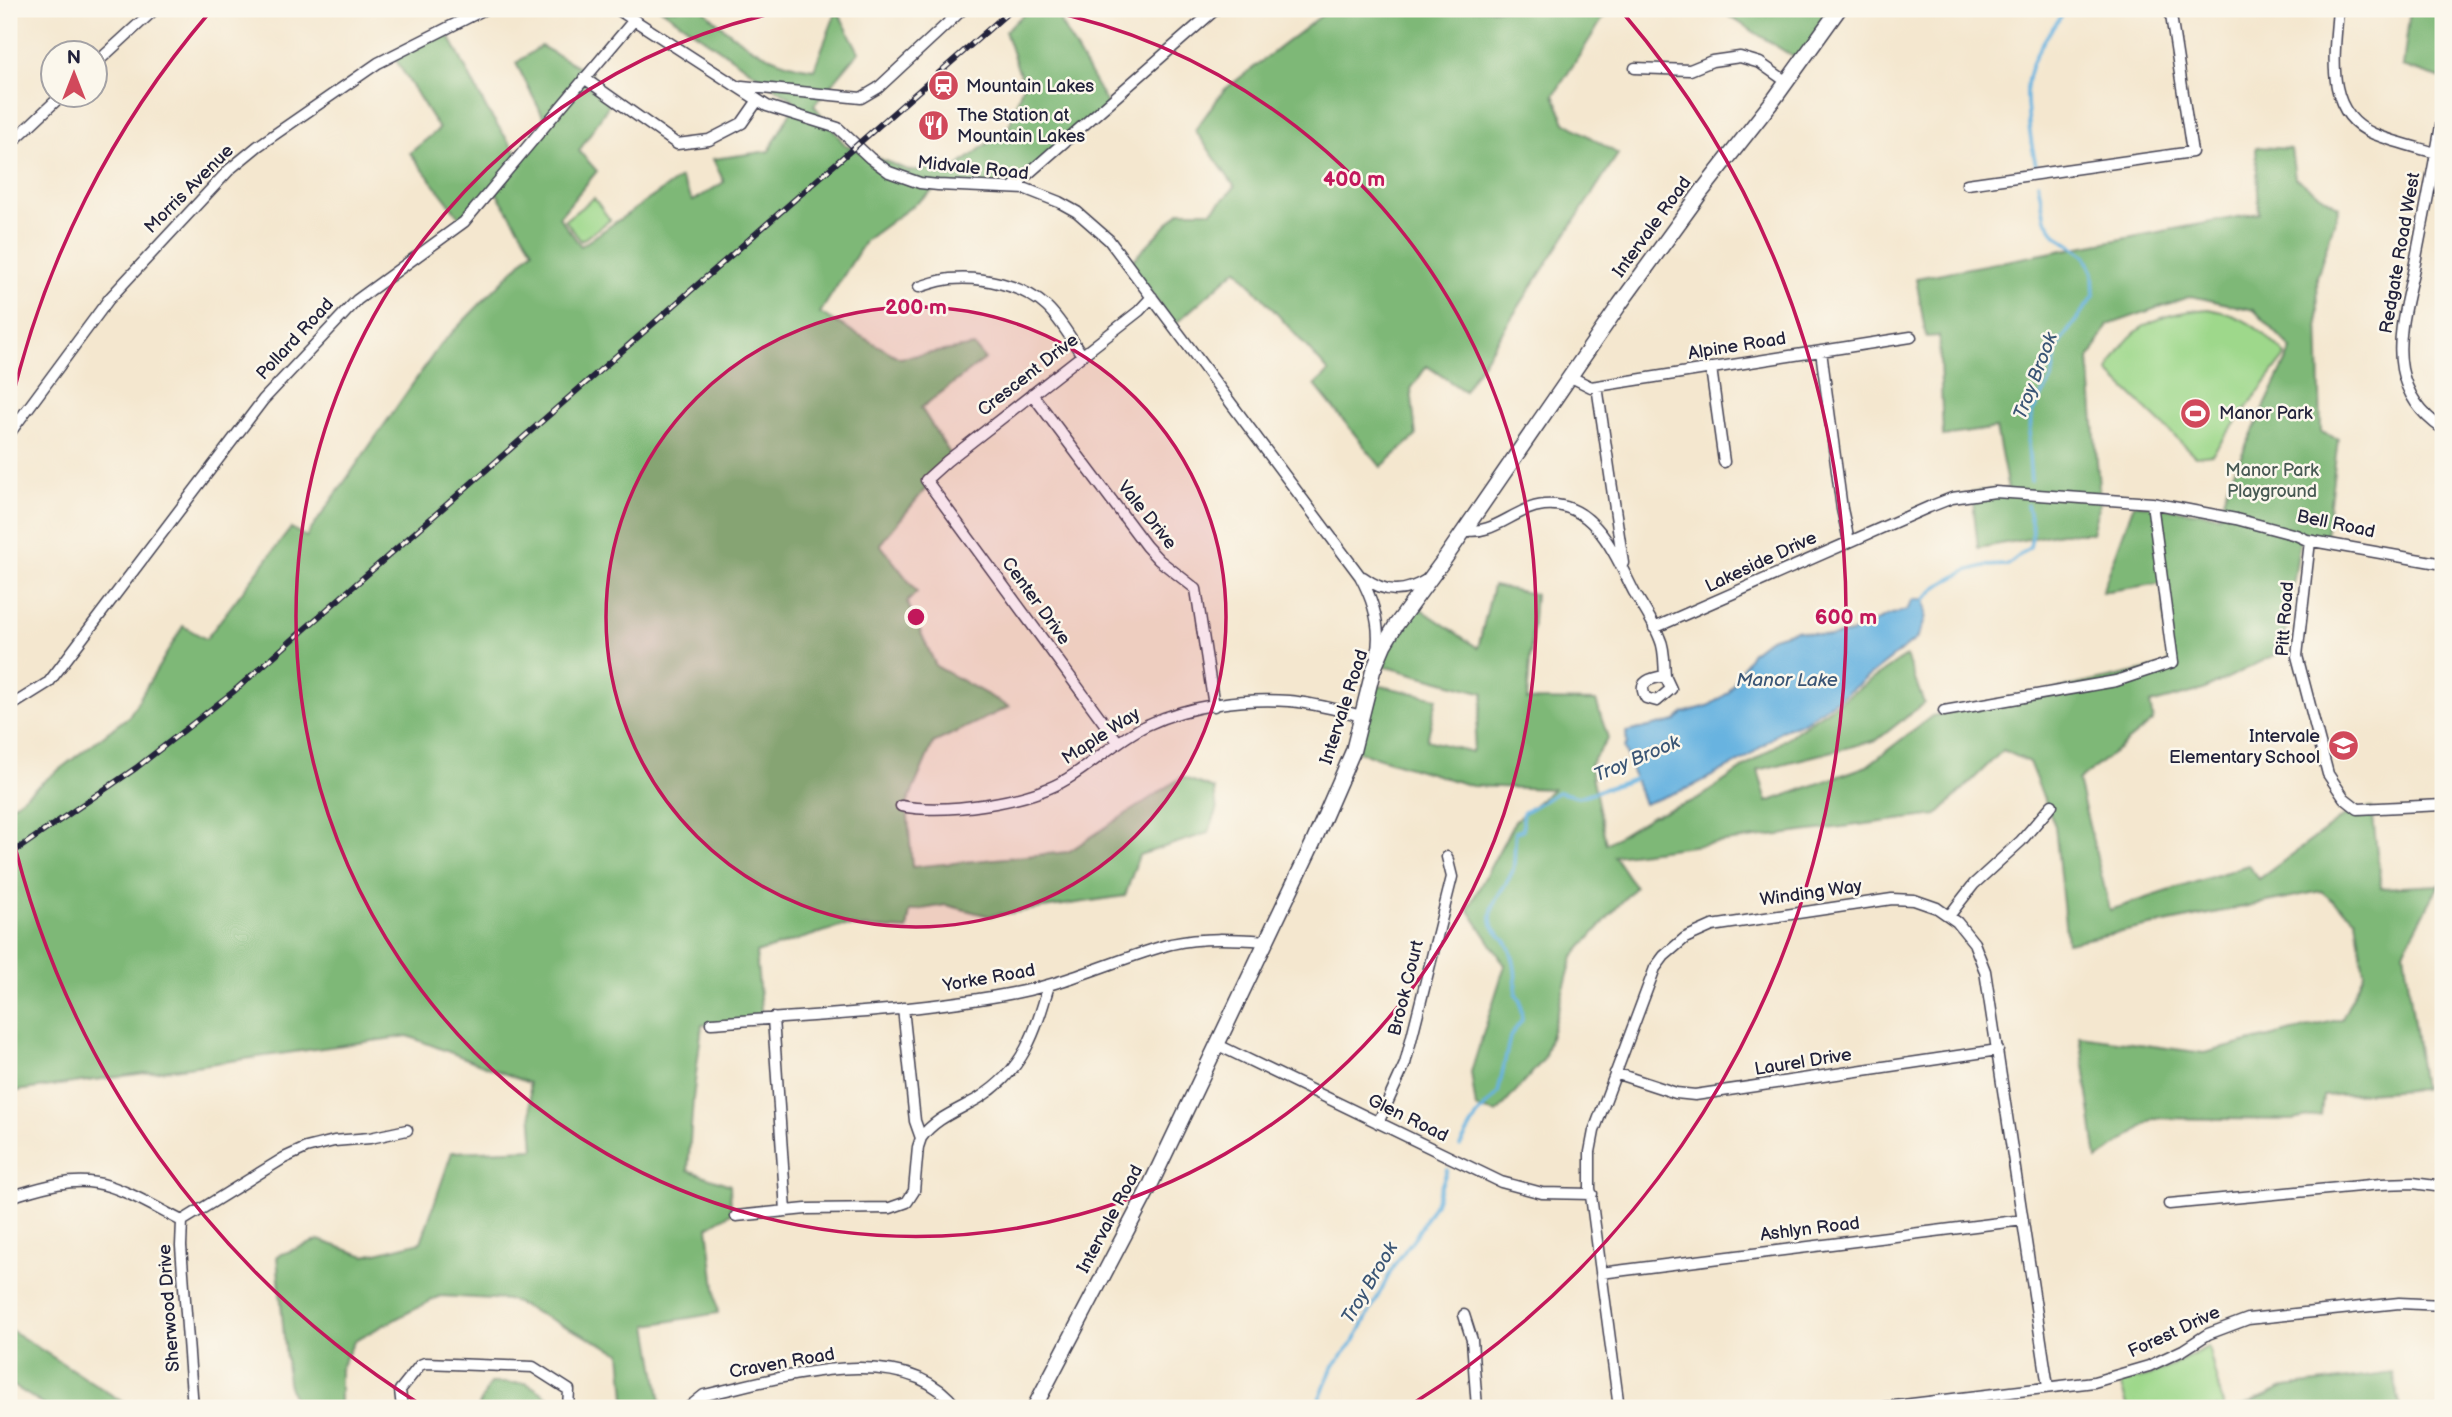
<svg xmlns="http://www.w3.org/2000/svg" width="2452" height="1417" font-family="'Balsamiq Sans',sans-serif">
	<rect width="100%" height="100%" fill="#fbf7ec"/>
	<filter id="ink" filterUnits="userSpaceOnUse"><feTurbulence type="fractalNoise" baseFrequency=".0143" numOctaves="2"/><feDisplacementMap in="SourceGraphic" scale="14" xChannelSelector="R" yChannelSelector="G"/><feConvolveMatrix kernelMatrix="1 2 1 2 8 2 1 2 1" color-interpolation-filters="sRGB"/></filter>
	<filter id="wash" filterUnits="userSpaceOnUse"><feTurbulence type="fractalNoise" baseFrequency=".00686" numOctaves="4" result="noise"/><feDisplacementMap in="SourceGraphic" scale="28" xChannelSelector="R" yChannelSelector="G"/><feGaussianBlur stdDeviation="1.57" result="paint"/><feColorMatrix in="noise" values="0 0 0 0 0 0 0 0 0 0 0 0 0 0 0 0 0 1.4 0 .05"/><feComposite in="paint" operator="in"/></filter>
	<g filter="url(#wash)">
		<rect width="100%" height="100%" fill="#f4e7cf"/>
		<!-- green -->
		<path fill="#9ed88b" stroke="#607d63" stroke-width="2" d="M594 198 610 220 581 241 565 220Z
			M2208 309C2247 316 2258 328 2286 355L2212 454 2195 456 2108 372C2127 325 2160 313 2208 309Z
			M2208 1347 2224 1408H2128L2120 1383 2150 1376Z"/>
		<!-- forest -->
		<path fill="#7eb877" stroke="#506d59" stroke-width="2" d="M661 9H703C733 39 771 64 814 69L837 10 859 52 814 105 845 145 910 171 958 166 1009 127 1023 84 1005 31 1030 9H1075L1060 22 1108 105 1018 187H938L866 240 820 313 900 358 974 346 985 359 921 408 952 457 880 544 917 592 907 602 936 666 1009 707 933 743 907 804 912 867 1068 852 1182 777 1214 789 1217 811 1208 833 1139 855 1125 896 989 916 946 905 910 911 907 930 842 926 756 953 762 1020 702 1025 693 1099 688 1170 730 1185 731 1213 708 1227 718 1313 648 1325 662 1408H626L621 1353 510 1300 440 1296 355 1340 340 1369V1408H297L288 1383 277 1256 319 1240 365 1256 421 1242 452 1152 534 1149 529 1083 408 1036 9 1092V808L129 716 183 626 206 639 291 528 306 537 440 345 533 250 494 189 464 223 410 153 439 129 394 57 445 28 487 110 520 158 547 124 516 63 541 46 592 74 584 83 610 103 579 151 597 171 559 217 581 246 680 178 693 201 724 182 713 159 769 151 796 102Z
			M1330 9H1609L1554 95 1565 122 1618 154 1464 391 1427 366 1411 389 1416 436 1381 467 1315 385 1329 372 1237 269 1174 325 1130 263 1180 211H1212L1235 187 1195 130 1224 90Z
			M1718 9H1831L1803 63Z
			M2410 9H2443L2442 79 2403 66Z
			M2256 147 2291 149 2295 178 2339 207 2317 277 2321 432 2338 439 2325 543 2300 540 2283 651 2203 690 2150 704 2153 721 2078 781 2110 910 2248 865 2259 879 2350 812 2372 808 2381 888 2439 885 2404 951 2423 1089 2323 1096 2321 1115 2292 1120 2154 1118 2097 1160 2080 1036 2204 1053 2342 1019 2364 973 2356 919 2321 891 2067 943 2055 826 2029 762 2003 750 1937 815 1614 856 1635 887 1573 957 1544 1059 1497 1113 1476 1108 1471 1072 1505 965 1468 909 1515 821 1553 789 1472 786 1354 750 1371 684 1437 698 1427 740 1472 752 1484 693 1380 665 1412 603 1478 648 1493 586 1535 594 1527 700 1596 701 1608 738 1590 765 1606 844 1652 816 1698 799 1906 656 1924 703 1877 740 1758 770 1767 802 1867 766 1932 716 2169 665 2162 583 2102 592 2134 504 2219 515 2227 486 2292 349 2254 310 2191 296 2108 325 2089 359 2100 500 2092 533H2061L1978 548 1972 492 2008 489 1996 428 1943 436 1939 336 1926 337 1916 278 2259 213Z
			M9 1329 132 1408H49L9 1383Z
			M2393 1373 2401 1408H2238L2286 1387Z
			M490 1383H527L562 1406 478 1408Z"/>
		<!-- water -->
		<path fill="#67b3e0" stroke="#446a8e" stroke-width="2" d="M1913 599H1924C1929 614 1924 626 1916 639L1851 690 1802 723 1781 731 1748 757 1691 787 1644 804 1624 748 1627 743 1626 732 1676 721 1683 713 1708 706 1728 693 1752 652 1770 638 1796 630 1830 637 1851 633 1889 615 1907 610Z"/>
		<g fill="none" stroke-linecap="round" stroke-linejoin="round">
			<!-- stream -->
			<path stroke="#67b3e0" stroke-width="3.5" d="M2036 165C2031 145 2023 94 2029 74 2035 50 2052 28 2067 9
				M2031 481 2028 444 2032 413 2052 379 2056 353 2061 341 2094 296 2093 273 2085 255 2056 235 2045 219 2038 183
				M1921 603 1938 586 1966 571 1984 566 2008 565 2030 547 2033 531 2027 505
				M1460 1146 1477 1116 1498 1093 1510 1037 1522 1020 1520 1000 1516 994C1516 976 1516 958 1506 942 1501 934 1492 930 1491 920 1490 900 1507 887 1513 870 1515 863 1514 843 1516 832L1523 830V813L1558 792 1579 797 1638 778
				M1312 1408 1318 1402 1332 1368 1355 1340 1395 1264 1417 1234 1435 1203 1447 1170"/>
		</g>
	</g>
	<g filter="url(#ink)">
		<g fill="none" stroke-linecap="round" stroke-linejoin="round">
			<defs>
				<path id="minor" d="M617 9 767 106 838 128 870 158 889 172 920 183 938 185 1026 189 1059 202 1077 212 1109 240 1360 576C1373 600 1382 628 1376 655
					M2338 9C2335 52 2323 113 2374 134 2394 142 2415 147 2436 153
					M94 65 155 9
					M1635 68 1690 70 1712 61 1740 57 1760 63 1787 82
					M584 78 677 144 709 140 742 123 758 100
					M742 86 861 98 878 88 963 9
					M2443 114C2434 166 2424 217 2414 268 2407 300 2396 336 2402 369 2407 395 2422 415 2443 429
					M9 145 63 94
					M1967 184 2192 152 2170 9
					M1013 187 1216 9
					M919 287C929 284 940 280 950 279 982 276 1023 285 1047 307 1061 320 1071 339 1082 355
					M1821 351 1842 509 1849 541
					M1711 368 1724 462
					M1569 376 1591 387 1911 337
					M1597 386 1623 563
					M1032 394 1146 546 1159 560 1196 589 1214 706
					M9 434 109 299 230 169 258 146 378 63 485 9
					M1464 530C1494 536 1514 508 1544 505 1594 500 1615 555 1634 592 1643 607 1654 623 1660 639 1665 649 1664 665 1665 676L1671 689 1657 701 1646 698C1636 681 1652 678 1665 676
					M2310 541 2297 656 2328 774 2344 798 2358 809 2443 805
					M1363 577C1386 594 1404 594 1428 579
					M1654 628 1929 507 1952 498 1995 492 2152 503 2236 519 2296 535 2307 540 2443 564
					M9 707 49 682 263 400 357 300 464 222 634 20
					M1944 711 2116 681 2173 662 2152 503
					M1118 742 926 480 947 461 1139 311 1152 297
					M901 806C945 814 1028 803 1067 779 1095 762 1118 739 1147 725 1189 705 1243 698 1289 701 1314 703 1338 710 1362 716
					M1949 916 1974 884 2021 841 2052 805
					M773 1018 786 1211
					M711 1023C813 1015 918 1012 1019 992 1071 982 1120 958 1171 944 1202 937 1235 939 1267 941
					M1218 1045 1501 1182 1542 1193 1592 1194
					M1615 1073 1676 1093 1695 1095 1998 1050
					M1378 1123 1405 1064 1452 877 1447 857
					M921 1138C935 1118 959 1110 979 1098 1024 1070 1035 1033 1049 985
					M9 1197C37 1189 66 1178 96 1183 120 1186 158 1209 182 1221
					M2169 1204 2381 1184 2413 1183 2443 1187
					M736 1216 806 1209 890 1208 907 1202 914 1191 918 1147 921 1138 915 1121 903 1008
					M182 1221 284 1158 306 1148 334 1141 370 1138 407 1130
					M182 1221 181 1246 193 1408
					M1601 1273 2023 1220
					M1464 1315 1472 1340 1477 1408
					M402 1408 400 1390 420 1365 425 1363 533 1367 569 1390 568 1408
					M688 1408 704 1395C776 1380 905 1336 957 1408
					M1619 1408 1590 1188V1152L1594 1131 1655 968 1664 956 1685 938 1712 926 1892 899 1914 900 1937 908 1957 922 1974 943 1985 971 2048 1387
					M1878 1408 2094 1382 2149 1366 2183 1350 2208 1334 2248 1319 2399 1303 2443 1305"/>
				<path id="tertiary" d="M1034 1408 1148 1190 1313 843 1353 751 1373 671 1384 645 1396 625 1446 557 1620 304 1702 191 1775 98 1839 9"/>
			</defs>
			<!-- minor casing -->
			<use href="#minor" stroke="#424051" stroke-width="13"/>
			<!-- tertiary casing -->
			<use href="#tertiary" stroke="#424051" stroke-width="17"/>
			<!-- minor -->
			<use href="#minor" stroke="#fff" stroke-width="10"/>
			<!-- tertiary -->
			<use href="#tertiary" stroke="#fff" stroke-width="14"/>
			<defs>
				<path id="rail" d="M9 855 136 768 233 692 1012 9"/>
			</defs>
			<!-- rail casing -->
			<use href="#rail" stroke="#22223b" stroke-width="6"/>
			<!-- rail -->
			<use href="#rail" stroke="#fbf7ec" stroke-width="3.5" stroke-dasharray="10" stroke-linecap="butt"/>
		</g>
	</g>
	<!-- distance rings -->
	<circle cx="916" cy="617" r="310" fill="#c2185b" fill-opacity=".12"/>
	<g fill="none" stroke="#c2185b" stroke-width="3.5">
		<circle cx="916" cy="617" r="310"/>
		<path d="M1040 9A620 620 0 1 1 792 9"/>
		<path d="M423 1406A930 930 0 0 1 10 826M10 408A930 930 0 0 1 209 13M1623 13A930 930 0 0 1 1409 1406"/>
	</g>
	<!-- icons -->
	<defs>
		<symbol id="station-disc" viewBox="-11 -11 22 22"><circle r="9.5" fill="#d1495b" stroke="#fbf7ec"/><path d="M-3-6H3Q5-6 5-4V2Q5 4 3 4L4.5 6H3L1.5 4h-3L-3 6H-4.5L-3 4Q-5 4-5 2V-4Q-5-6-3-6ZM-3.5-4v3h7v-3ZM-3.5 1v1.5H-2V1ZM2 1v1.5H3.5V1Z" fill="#fff"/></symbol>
		<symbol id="restaurant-disc" viewBox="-11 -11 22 22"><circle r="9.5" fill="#d1495b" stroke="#fbf7ec"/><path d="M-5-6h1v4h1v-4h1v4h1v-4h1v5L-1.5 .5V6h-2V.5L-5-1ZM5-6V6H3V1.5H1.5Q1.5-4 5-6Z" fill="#fff"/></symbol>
		<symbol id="stadium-disc" viewBox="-11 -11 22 22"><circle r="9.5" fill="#d1495b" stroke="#fbf7ec"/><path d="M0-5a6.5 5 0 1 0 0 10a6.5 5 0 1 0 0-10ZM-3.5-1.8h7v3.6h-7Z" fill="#fff"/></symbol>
		<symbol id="school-disc" viewBox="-11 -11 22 22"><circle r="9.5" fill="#d1495b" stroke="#fbf7ec"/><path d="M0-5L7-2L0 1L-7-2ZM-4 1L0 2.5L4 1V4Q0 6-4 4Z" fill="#fff"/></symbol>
	</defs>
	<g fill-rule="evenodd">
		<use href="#station-disc" x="926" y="68" width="35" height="35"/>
		<use href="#restaurant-disc" x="916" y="108" width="35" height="35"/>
		<use href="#stadium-disc" x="2178" y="396" width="35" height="35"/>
		<use href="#school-disc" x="2326" y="728" width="35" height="35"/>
	</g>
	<g text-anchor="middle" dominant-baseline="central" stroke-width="5" stroke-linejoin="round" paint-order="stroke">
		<!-- poi labels -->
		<g font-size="18" fill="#22223b" stroke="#fbf7ec" text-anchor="start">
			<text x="966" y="86">Mountain Lakes</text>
			<text x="957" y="115">The Station at<tspan x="957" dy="21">Mountain Lakes</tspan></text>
			<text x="2219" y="413">Manor Park</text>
			<text x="2320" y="736" text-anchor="end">Intervale<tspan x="2320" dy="21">Elementary School</tspan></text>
		</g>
		<!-- street labels -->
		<g font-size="18" fill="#22223b" stroke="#fbf7ec">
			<text transform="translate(973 168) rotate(6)">Midvale Road</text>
			<text transform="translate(189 189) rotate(-45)">Morris Avenue</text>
			<text transform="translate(1652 227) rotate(-54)">Intervale Road</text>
			<text transform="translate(2400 253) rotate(-80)">Redgate Road West</text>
			<text transform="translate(295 339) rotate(-47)">Pollard Road</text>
			<text transform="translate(1737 346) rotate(-9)">Alpine Road</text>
			<text transform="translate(1028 375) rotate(-38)">Crescent Drive</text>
			<text transform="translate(1147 515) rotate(51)">Vale Drive</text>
			<text transform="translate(2336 524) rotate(12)">Bell Road</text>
			<text transform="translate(1761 562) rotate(-25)">Lakeside Drive</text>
			<text transform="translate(1036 601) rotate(54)">Center Drive</text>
			<text transform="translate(2285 619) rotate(-86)">Pitt Road</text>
			<text transform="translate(1344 707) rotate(-72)">Intervale Road</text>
			<text transform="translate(1101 736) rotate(-33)">Maple Way</text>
			<text transform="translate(1811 893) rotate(-8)">Winding Way</text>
			<text transform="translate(989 978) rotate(-10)">Yorke Road</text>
			<text transform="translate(1406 988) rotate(-76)">Brook Court</text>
			<text transform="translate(1803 1062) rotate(-9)">Laurel Drive</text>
			<text transform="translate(1408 1118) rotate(26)">Glen Road</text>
			<text transform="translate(1110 1219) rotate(-62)">Intervale Road</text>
			<text transform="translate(1810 1229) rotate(-7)">Ashlyn Road</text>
			<text transform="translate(169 1308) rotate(-94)">Sherwood Drive</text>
			<text transform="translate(2174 1332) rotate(-25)">Forest Drive</text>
			<text transform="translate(782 1363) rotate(-10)">Craven Road</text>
		</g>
		<!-- park labels -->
		<g font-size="18" fill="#475953" stroke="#fbf7ec">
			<text x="2272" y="470">Manor Park<tspan x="2272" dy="21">Playground</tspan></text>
		</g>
		<!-- water labels -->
		<g font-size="19" font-style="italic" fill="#3a5575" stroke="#fbf7ec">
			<text transform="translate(2036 376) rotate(-69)">Troy Brook</text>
			<text x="1787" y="680">Manor Lake</text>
			<text transform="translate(1637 759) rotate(-23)">Troy Brook</text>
			<text transform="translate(1370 1283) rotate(-59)">Troy Brook</text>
		</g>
	</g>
	<circle cx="916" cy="617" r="10" fill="#c2185b" stroke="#fbf7ec" stroke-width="3.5"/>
	<g font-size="21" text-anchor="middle" font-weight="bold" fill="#c2185b" stroke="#fbf7ec" stroke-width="5" stroke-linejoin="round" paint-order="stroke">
		<text x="1354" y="186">400 m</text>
		<text x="916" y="314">200 m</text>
		<text x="1846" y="624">600 m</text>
	</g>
	<!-- margin -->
	<rect width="2452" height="1417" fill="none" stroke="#fbf7ec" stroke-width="35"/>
	<!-- north arrow -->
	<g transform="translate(74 74)"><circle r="33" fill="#fbf7ec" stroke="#a4a2a5" stroke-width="2"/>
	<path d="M0-5L12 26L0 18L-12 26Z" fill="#d1495b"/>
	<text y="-10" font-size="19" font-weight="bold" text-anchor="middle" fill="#22223b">N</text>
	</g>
</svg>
